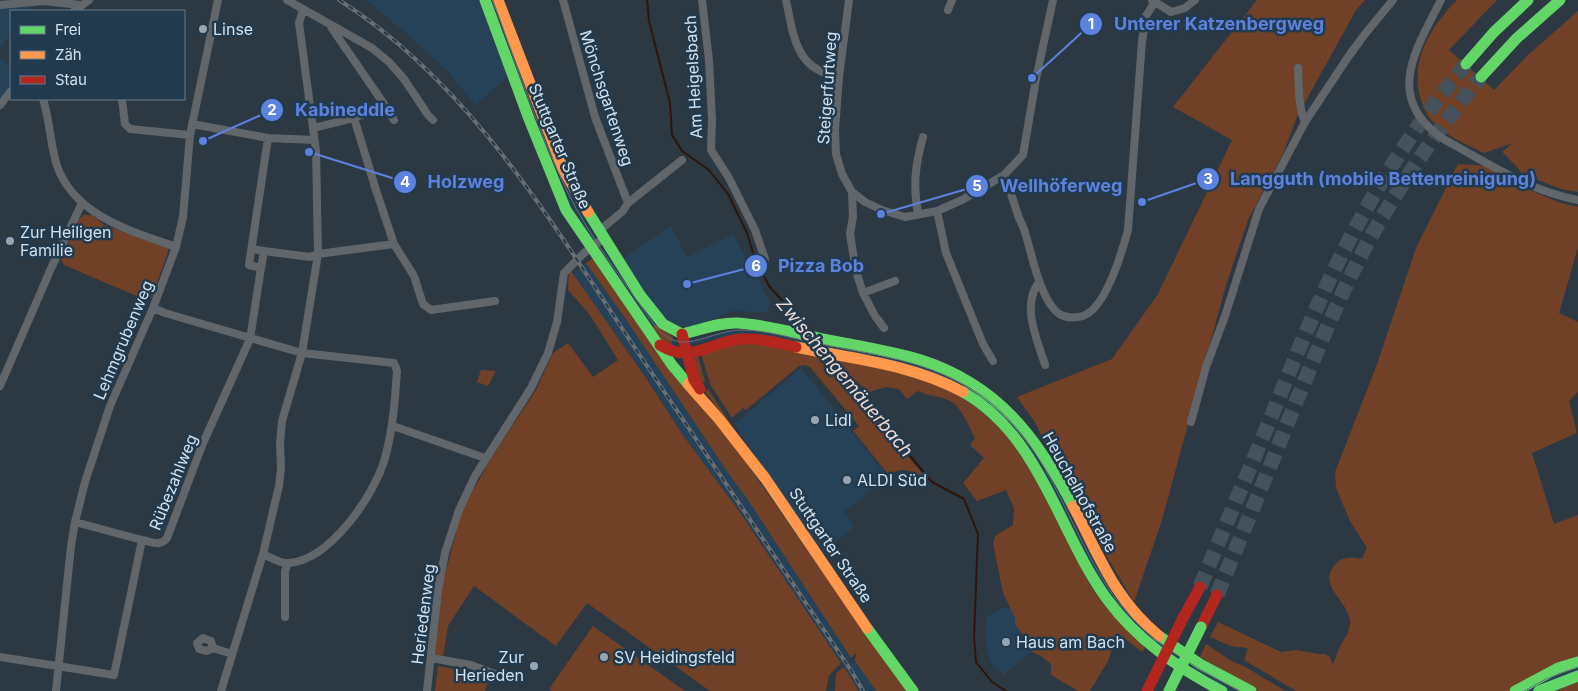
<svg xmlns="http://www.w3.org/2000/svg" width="1578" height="691" font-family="Inter,sans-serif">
	<rect width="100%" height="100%" fill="#2c3943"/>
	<!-- built -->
	<path fill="#264258" d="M0 0H76L77 1 33 5 28 11H11V33L0 48Z
		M366 0H480L510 75 475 105 450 74 411 37Z
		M488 0H495L567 188 597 239 593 242 563 193Z
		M0 58 11 67V86L0 99Z
		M671 226 687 257 733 234 770 302 767 312 732 311 700 324 680 327 668 321 645 292 623 259Z
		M601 249H604L674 339 676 344 674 347 664 345 599 251Z
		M586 263 625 318 728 473 748 500 851 658 841 663 739 511 682 434 646 378 573 274Z
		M754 329 926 365 981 392 1025 435 1068 505 1067 508 1080 534 1120 600 1243 691H1229L1216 685 1154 645 1104 591 1055 495 924 371 717 338 689 346 687 341 734 330Z
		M801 368 888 477 844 512 855 526 822 553 734 424Z
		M1003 608H1008L1011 610 1015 618V625L1021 632 1032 652 1006 672 1005 677 991 662 987 651 985 636 987 617Z
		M855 661 862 670 876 691H858L844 667Z
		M1578 665V672L1534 691H1521Z"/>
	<!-- green -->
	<path fill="#704126" d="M1257 0H1365L1356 10 1297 117 1283 154 1248 220 1226 285 1162 520 1134 602 1092 532 1034 421 1017 397 1112 359 1158 294 1232 140 1173 107Z
		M1457 0H1497L1449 50 1494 90 1528 55 1578 11V192L1561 189 1522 174 1517 167 1503 153V151L1513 143 1484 153C1466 144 1445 136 1432 121 1427 116 1423 107 1421 100 1409 62 1430 27 1457 0Z
		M1458 164 1491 166 1515 184 1558 202 1578 207V247L1559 313 1578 322V392L1569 401 1577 433 1532 453 1554 524 1578 515V659L1528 679 1509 691H1296L1244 660 1248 649 1243 647C1233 649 1220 641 1210 637L1218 622 1281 652 1297 650 1318 654H1325L1330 657 1333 665C1335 659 1337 652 1340 647 1344 637 1350 634 1350 622 1349 601 1318 587 1334 566 1341 556 1351 557 1362 559L1367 548 1350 521 1336 488 1335 472 1376 367 1416 248Z
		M84 215H92L104 225 168 248V252L152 297 146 300 64 265 61 260 79 219Z
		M593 258 709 415 743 458 818 566 908 691H876L855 661 856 653 851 658 748 500 728 473 625 318 586 263Z
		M571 271 646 378 682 434 739 511 841 663 829 675 826 691H710L587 603 556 646 474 586 448 626 443 656 434 655 441 590 462 510 490 460 536 390 553 353 568 343 593 377 618 360 590 315 568 290 569 273Z
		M656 324 673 337 671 345 675 346 672 348 664 345 650 329Z
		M750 342 826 358 925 477C913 472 901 465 889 475L853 431 859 426 810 367 805 365 799 366 746 410 743 408 732 418 710 384 701 353Z
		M698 356 705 381 701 384 693 361 695 357Z
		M835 359C878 367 924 372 961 397 1022 435 1042 490 1073 551 1079 562 1084 574 1090 585 1106 608 1125 628 1145 648L1142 652 1120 635 1114 644 1108 661 1090 691H1078L1051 675V664L1041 656 1032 652 1021 632 1015 625V618L1003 593 993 543 995 536 1013 525 1014 508 1006 490 977 501 963 483 984 458 970 445 975 438C970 428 960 405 950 401 940 396 928 396 918 391L907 399 899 389 886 387 869 392 852 378Z
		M481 370 496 371 488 386 477 382Z
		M708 389 744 444 705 392Z
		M593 626 685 691H552L549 689Z
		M1206 644 1233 662 1244 666 1285 691H1258L1227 676 1228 673 1200 657Z
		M438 666 490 676 485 691H435Z
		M844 667 858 690V691H835L836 673Z
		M1578 682V691H1556Z"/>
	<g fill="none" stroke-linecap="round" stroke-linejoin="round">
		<!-- stream -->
		<path stroke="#2d160b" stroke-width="2" d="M647 0 649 21 670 103 672 135 682 151 709 170 728 194 747 233 754 256 769 286 809 330
			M827 357 932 482 964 499 978 534 974 637 976 662 992 682 1006 691"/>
		<!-- highway-tunnel -->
		<path stroke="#45525c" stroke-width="15" stroke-dasharray="15 8" stroke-linecap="butt" d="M1200 587C1222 533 1245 480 1267 427 1296 356 1323 286 1360 220 1390 164 1426 112 1466 64
			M1217 595C1241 536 1266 478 1289 419 1316 354 1342 287 1377 226 1408 173 1442 124 1481 77"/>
		<!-- street -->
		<path stroke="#61666a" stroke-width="8" d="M287 0 372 48 389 62 404 79 428 115 433 120
			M563 0 595 117 628 203
			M702 0 709 60 712 120 711 150 729 178 755 230 765 259
			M786 0C794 37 795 69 839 77
			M849 0 839 77 835 130 836 154 842 174 852 192 853 216 850 234 856 271 863 293 875 316 884 328
			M1152 0 1171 12 1185 8 1195 0
			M1441 0C1415 51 1383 99 1445 140 1488 163 1529 191 1578 200
			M0 5 44 1 80 5
			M948 10 952 0
			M74 11 89 0
			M331 27 384 104
			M1298 68C1299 86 1298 106 1305 122
			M43 99C50 121 50 144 57 166 75 216 131 231 176 247
			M122 99 125 124 130 129 190 135
			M0 105 11 91
			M354 118 376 190 394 244 414 276 423 304 431 310 495 301
			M192 124 268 138 314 140
			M313 128C337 122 363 118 384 104L394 120
			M1004 175C1010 188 1013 201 1018 215 1019 219 1022 224 1024 229 1031 250 1040 303 1061 315 1068 318 1076 318 1083 316 1106 308 1122 252 1128 230L1142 41 1146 16 1154 3
			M852 192 865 202 882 210 905 217 937 211 962 200 1004 175 1023 155 1036 79 1053 0
			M937 211 946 253 983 344 993 361
			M918 214C913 185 915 166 923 137
			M599 231 623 211 628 203 682 160
			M252 249 264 251 261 268 249 265 268 138
			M264 251 310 257 318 254 394 244
			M1039 282C1021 306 1037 339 1045 365
			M863 293 895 281
			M153 308 165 313 302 353 394 363 397 371C395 400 393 429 385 458 375 494 330 561 288 563 281 564 270 557 263 554
			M0 386 53 264 82 203
			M1191 422 1206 367 1225 316 1259 209 1305 122 1348 57 1365 34 1393 0
			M393 426 485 458
			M75 522 142 540
			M285 617V572L287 564
			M213 648 206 651 199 649 197 643 203 638 211 641 213 648 232 654
			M0 657 114 675 142 540C152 542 160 547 167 538L203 443 250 339 261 268
			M431 658 471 665 495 674
			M56 691 71 546 75 522 85 482 110 406 153 308 176 247 183 217 190 135 218 0
			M221 691 263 554 279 486 281 468 280 444 282 421 302 353 318 254 316 151 299 23 303 10
			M427 691 438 590 445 553 459 510 475 476 531 388 548 353 557 322 564 273 584 253 604 238"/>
		<!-- fast -->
		<path stroke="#63d668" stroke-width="11" d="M485 0 529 119 566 210 672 365 688 384
			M1466 64 1494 32 1528 0
			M1481 77 1517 38 1560 0
			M588 212 640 295 663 324 682 334C700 330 720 322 738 323 768 325 799 334 828 340 859 346 890 351 921 360 998 385 1037 437 1073 506
			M963 392C1041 436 1058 532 1107 599 1137 640 1178 668 1222 691
			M867 628 913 691
			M1159 636 1200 664 1251 691
			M1515 691 1558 668 1578 662
			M1539 691 1578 676"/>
		<!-- slow -->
		<path stroke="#ff974d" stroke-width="11" d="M498 0 563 169 588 212
			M796 347C853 359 911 364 963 392
			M688 384 719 419 765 478 867 628
			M1073 506C1099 555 1114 599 1159 636"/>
		<!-- jam -->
		<path stroke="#b3261e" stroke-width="11" d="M682 334 694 380 700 389
			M660 345C692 365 710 341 742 339 760 338 778 343 796 347
			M1183 618 1200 587
			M1201 627 1217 595"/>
		<!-- tram -->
		<path stroke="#696f74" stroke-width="1" d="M493 0C516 64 538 130 567 191 590 238 623 280 652 322 680 361 705 331 741 330 766 330 791 338 815 343 868 353 923 360 970 388 1054 438 1066 538 1123 608 1154 645 1198 669 1240 691
			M1524 691 1546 679 1578 667"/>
		<defs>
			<path id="rail" d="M339 0C469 82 550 220 633 345 706 454 779 563 852 672L863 691"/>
		</defs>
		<!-- rail casing -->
		<use href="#rail" stroke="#696f74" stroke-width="4"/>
		<!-- rail -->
		<use href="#rail" stroke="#223a4d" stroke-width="2" stroke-dasharray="5.5" stroke-linecap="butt"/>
		<!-- fast-bridge -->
		<path stroke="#63d668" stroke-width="11" d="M1169 691 1201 627"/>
		<!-- jam-bridge -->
		<path stroke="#b3261e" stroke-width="11" d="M1147 691 1183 618"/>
	</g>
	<!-- markers -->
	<g fill="#99a6b2" stroke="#223a4d" stroke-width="2">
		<circle cx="203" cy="29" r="5"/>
		<circle cx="10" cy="241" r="5"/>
		<circle cx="815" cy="420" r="5"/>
		<circle cx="847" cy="480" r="5"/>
		<circle cx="1006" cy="642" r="5"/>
		<circle cx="604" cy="657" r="5"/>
		<circle cx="534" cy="666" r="5"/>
	</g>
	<g text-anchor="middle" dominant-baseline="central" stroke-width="5" stroke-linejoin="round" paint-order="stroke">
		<!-- poi labels -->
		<g font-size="16" fill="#d3e1ed" stroke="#223a4d" text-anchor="start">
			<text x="213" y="29">Linse</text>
			<text x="20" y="232">Zur Heiligen<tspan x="20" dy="18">Familie</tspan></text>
			<text x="825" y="420">Lidl</text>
			<text x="857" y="480">ALDI Süd</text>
			<text x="1016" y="642">Haus am Bach</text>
			<text x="524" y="657" text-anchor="end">Zur<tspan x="524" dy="18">Herieden</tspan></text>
			<text x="614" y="657">SV Heidingsfeld</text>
		</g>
		<!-- street labels -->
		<g font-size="16" fill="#d3e1ed" stroke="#223a4d">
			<text transform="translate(693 77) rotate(-93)">Am Heigelsbach</text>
			<text transform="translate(827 88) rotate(-86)">Steigerfurtweg</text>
			<text transform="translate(607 98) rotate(72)">Mönchsgartenweg</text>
			<text transform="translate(560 146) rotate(67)">Stuttgarter Straße</text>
			<text transform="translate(123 340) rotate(-67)">Lehmgrubenweg</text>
			<text transform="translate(173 482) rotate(-68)">Rübezahlweg</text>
			<text transform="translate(1080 492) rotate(61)">Heuchelhofstraße</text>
			<text transform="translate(831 545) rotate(56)">Stuttgarter Straße</text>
			<text transform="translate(423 614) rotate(-83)">Heriedenweg</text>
		</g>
		<!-- water labels -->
		<g font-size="18" font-style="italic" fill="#f1dace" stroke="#223a4d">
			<text transform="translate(845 377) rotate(50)">Zwischengemäuerbach</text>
		</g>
	</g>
	<!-- callouts -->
	<path fill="none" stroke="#5d81df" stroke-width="2" d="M1032 78L1091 24M203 141L272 110M1142 202L1208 179M309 152L405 182M881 214L977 186M687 284L756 266"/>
	<g fill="#5d81df" stroke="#223a4d" stroke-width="2">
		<circle cx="1032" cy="78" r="5"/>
		<circle cx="203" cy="141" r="5"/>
		<circle cx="1142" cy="202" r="5"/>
		<circle cx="309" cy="152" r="5"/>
		<circle cx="881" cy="214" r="5"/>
		<circle cx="687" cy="284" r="5"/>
		<circle cx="1091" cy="24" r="12"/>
		<circle cx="272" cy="110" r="12"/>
		<circle cx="1208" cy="179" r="12"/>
		<circle cx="405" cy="182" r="12"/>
		<circle cx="977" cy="186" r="12"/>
		<circle cx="756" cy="266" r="12"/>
	</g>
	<g font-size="15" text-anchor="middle" font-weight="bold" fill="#fff">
		<text x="1091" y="29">1</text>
		<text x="272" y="115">2</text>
		<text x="1208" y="184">3</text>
		<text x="405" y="187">4</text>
		<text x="977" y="191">5</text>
		<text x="756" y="271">6</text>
	</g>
	<g font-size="18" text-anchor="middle" font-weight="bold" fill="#5d81df" stroke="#223a4d" stroke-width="5" stroke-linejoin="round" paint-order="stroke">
		<text x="1219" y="30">Unterer Katzenbergweg</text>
		<text x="345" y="116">Kabineddle</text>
		<text x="1383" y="185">Langguth (mobile Bettenreinigung)</text>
		<text x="466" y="188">Holzweg</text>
		<text x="1061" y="192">Wellhöferweg</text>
		<text x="821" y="272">Pizza Bob</text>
	</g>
	<!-- legend -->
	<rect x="10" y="10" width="175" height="90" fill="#223a4d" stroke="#697d8d"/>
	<rect x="20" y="26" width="25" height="8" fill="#63d668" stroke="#697d8d"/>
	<text x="55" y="35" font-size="15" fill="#d3e1ed">Frei</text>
	<rect x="20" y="51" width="25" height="8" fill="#ff974d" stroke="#697d8d"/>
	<text x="55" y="60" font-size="15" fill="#d3e1ed">Zäh</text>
	<rect x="20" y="76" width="25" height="8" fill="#b3261e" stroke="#697d8d"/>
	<text x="55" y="85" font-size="15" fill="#d3e1ed">Stau</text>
</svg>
